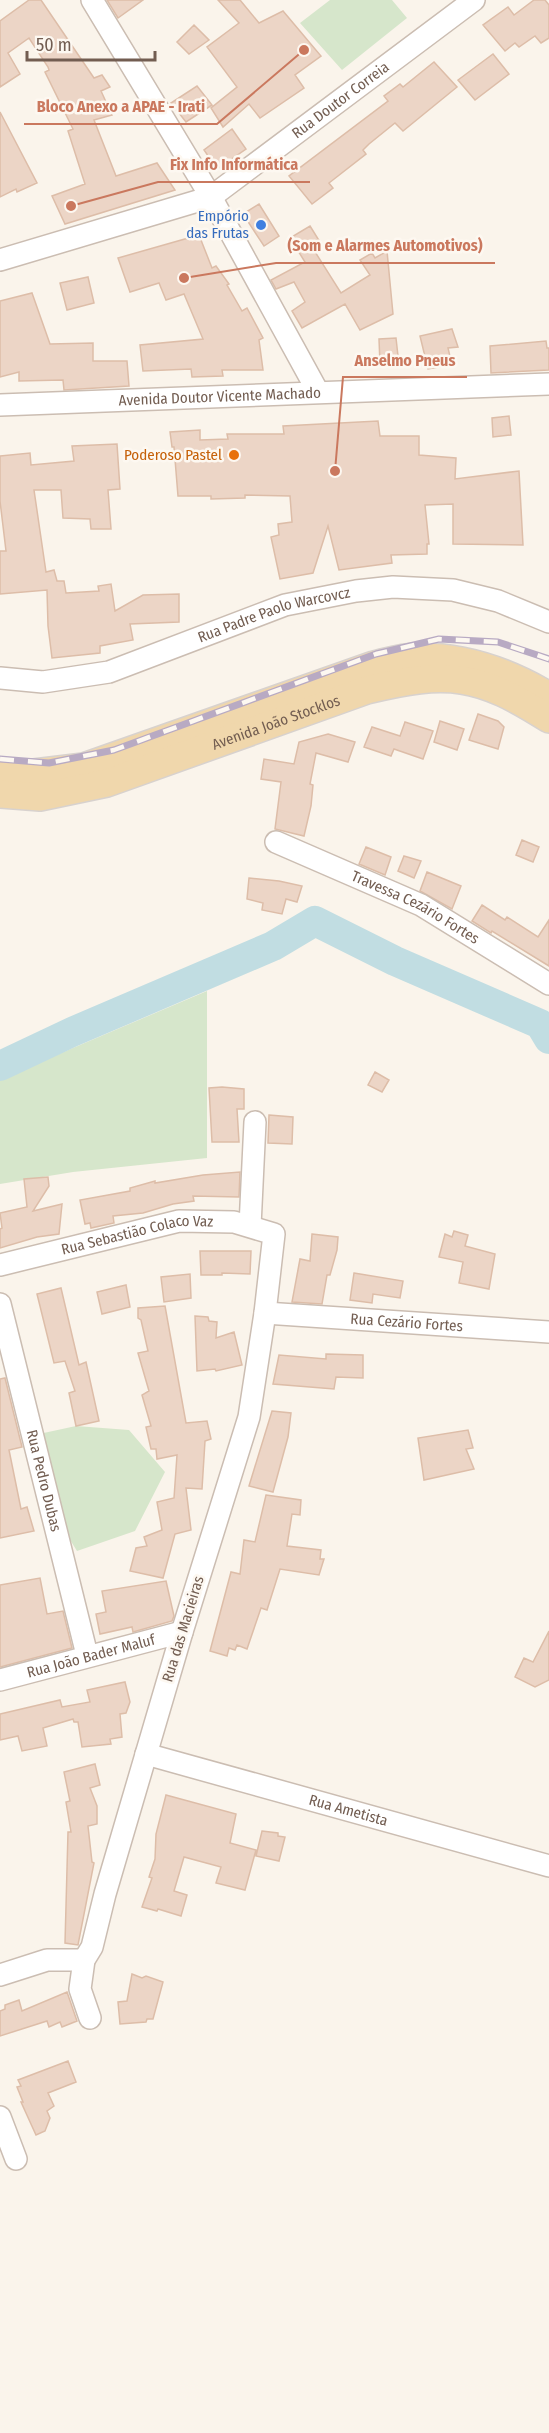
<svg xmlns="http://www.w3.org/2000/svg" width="549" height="2433" font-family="'Fira Sans Condensed',sans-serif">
	<rect width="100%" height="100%" fill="#faf4eb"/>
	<!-- green -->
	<path fill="#d6e6cb" d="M330 0H392L407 18 342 70 300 23Z
		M207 991V1158L73 1172 0 1184V1079Z
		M76 1426 129 1430 165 1472 135 1531 77 1551 64 1530 39 1434Z"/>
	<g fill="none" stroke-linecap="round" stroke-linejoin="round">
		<!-- river -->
		<path stroke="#c1dde2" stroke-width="30" d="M0 1066 72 1032 273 946 315 921 395 961 540 1024 549 1039"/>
	</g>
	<!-- building -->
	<path fill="#ecd5c6" stroke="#ddbda8" stroke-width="1.5" d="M29 0H41L94 78 102 75 110 87 101 91 112 115 94 120 116 176 157 163 175 190 65 224 52 196 85 184 68 131 73 129 45 72 49 70 48 67 29 38 8 53 20 74 0 87V21Z
		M107 0H143L118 18Z
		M218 0H240L259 23 283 11 321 56 295 75 304 88 260 118 249 104 223 127 211 108 237 87 207 47 239 23Z
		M534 0H545L549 5V38L541 43 535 36 519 47 515 43 505 51 483 25 508 7 514 15Z
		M194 25 209 40 189 54 177 42Z
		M493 54 509 74 475 100 458 80Z
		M434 62 457 87 403 131 395 123 369 144 363 150 366 154 329 183 333 188 312 204 289 176 388 101 384 96 400 84 403 87Z
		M197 86 212 105 186 122 171 103Z
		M0 112 37 183 17 192 16 189 0 197Z
		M232 129 246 149 217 169 204 150Z
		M259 204 279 236 264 246 243 214Z
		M310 226 320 242 312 247 341 293 370 275 360 260 372 253 375 258 387 251 393 314 360 330 345 304 302 328 292 311 305 302 294 282 276 289 271 280 305 262 290 238Z
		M199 235 212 268 216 266 229 284 227 285 242 311 247 308 263 338 259 340 263 370H222L223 376 192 377 191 369 143 371 140 345 203 339 184 294 166 300 159 283 130 292 118 258Z
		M88 277 94 303 67 310 60 283Z
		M32 293 50 344 93 343V361H127L129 386 64 390 63 380 19 381V372L0 377V301Z
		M452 329 458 347 448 348 452 365 428 369 420 336Z
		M396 338 399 365 380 364 379 339Z
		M546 341 547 348H549V370L491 373 490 346Z
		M509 416 511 435 493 437 492 418Z
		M378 421 380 436H419V455L456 458 455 479 519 471 523 545 453 544V504L425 505 429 544H427V554L391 555 392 563 339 570 328 526 313 573 280 579 271 537 279 535 278 524 292 522 290 496 245 495V498L211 499V496H178L174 447H172L170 432 200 430V440L228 439 227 434H284L283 426Z
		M117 444 120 489 108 490 111 529H91L90 519 63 518 61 490H34L46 572 54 570 57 581H64L66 593 99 591 98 586 111 584 115 611 143 595 179 594V622L130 624 133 640 100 646V653L52 658 48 626 47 590 0 594V551H6L0 501V456L30 453 31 465 74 461 72 446Z
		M478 714 498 721 504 727 498 749 469 740Z
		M440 721 464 729 457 750 434 742Z
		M405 722 433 731 423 759 394 749 391 756 364 747 372 727 400 736Z
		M328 734 355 742 348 762 316 753 310 784 313 785 311 806 304 836 275 829 281 782 261 779 264 759 294 764 299 742Z
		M522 840 539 847 533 862 516 855Z
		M366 847 391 857 385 875 359 864Z
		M404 856 421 861 414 878 398 871Z
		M427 872 461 886 452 909 420 891Z
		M249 878 279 881 302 886 297 902 286 899 282 914 262 910 263 903 247 899Z
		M482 905 505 920 507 917 538 937 549 920V966L492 931 491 933 472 921Z
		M375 1072 389 1080 382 1092 368 1085Z
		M222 1087 244 1089V1109H237L239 1142H212L209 1088Z
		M269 1115 293 1117 292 1144 268 1143Z
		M240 1172 239 1197 193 1196 194 1201 173 1204 143 1213 113 1216 114 1223 91 1228 90 1223 85 1224 80 1200 130 1191V1188L155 1181V1183L203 1175Z
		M48 1177 49 1186 33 1211 62 1204 59 1234 37 1237 0 1248V1229L2 1228 0 1213 27 1207 24 1179Z
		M454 1231 468 1235 465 1246 495 1254 489 1289 459 1283 463 1262 439 1257 445 1234 452 1237Z
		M312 1234 338 1237 337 1250 330 1275H327L322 1304 292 1302 300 1259 310 1261Z
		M200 1251H251L250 1274 222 1273V1275H201Z
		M354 1273 403 1281 400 1298 373 1294 372 1303 350 1300Z
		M190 1274 191 1298 164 1302 161 1277Z
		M126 1285 130 1307 102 1314 97 1292Z
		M61 1288 79 1365 86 1362 99 1421 76 1426 69 1393 75 1391 65 1361 54 1363 37 1294Z
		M165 1306 186 1423 207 1421 211 1439 205 1441 202 1489 186 1488 191 1530 175 1534 163 1578 130 1571 136 1548 147 1546 144 1537 162 1530 157 1502 174 1498 177 1455 157 1459 156 1449H151L146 1427 151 1426 142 1395 149 1391 138 1353 148 1351 141 1320 138 1318V1308Z
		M195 1316 208 1317 209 1321 217 1322 216 1338 234 1332 242 1365 216 1371 215 1369 197 1371Z
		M326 1354 363 1355V1378L336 1377 334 1389 273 1384 279 1355 326 1359Z
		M5 1378 22 1447 9 1450 21 1509 27 1507 34 1531 0 1538V1379Z
		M272 1411 291 1413 288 1437 273 1492 249 1486Z
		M468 1430 473 1448 466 1449 474 1469 424 1480 418 1438Z
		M266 1495 301 1500 300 1515 292 1514 287 1546 321 1550 320 1559H324L319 1575 280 1569 267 1610 261 1608 247 1649 237 1645 235 1650 229 1648 227 1656 210 1651 231 1572 240 1574 244 1540 255 1542Z
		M40 1578 47 1614 63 1611 72 1648 0 1667V1585Z
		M166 1581 174 1616 172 1621 133 1632 132 1627 100 1634 96 1614 106 1612 102 1591Z
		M549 1631V1680L535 1687 515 1677 524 1658 533 1662Z
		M125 1682 130 1702 126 1713 120 1714 122 1737 110 1739 111 1744 82 1747 78 1722H74L73 1719 43 1728 47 1746 22 1751 18 1736 0 1740V1714L60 1700 62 1707 90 1702 87 1690Z
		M95 1764 100 1785 90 1788 97 1806V1824L88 1826 92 1862 94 1863 78 1945 65 1943 68 1832H71L66 1802 70 1801 64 1772Z
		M166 1795 236 1814 230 1843 256 1850 245 1890 216 1883 221 1867 184 1857 174 1891 187 1895 181 1916 158 1909 157 1911 142 1907 152 1878 149 1877 155 1859 156 1834Z
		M262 1831 278 1833V1836L285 1837 279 1861 256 1856Z
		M132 1974 142 1978 146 1976 163 1982 153 2019H147L146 2022 120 2024 118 2002 127 2001Z
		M67 1992 77 2021 62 2027 60 2022 49 2027 47 2021 0 2036V2011L5 2009V2005L19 2000 22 2011Z
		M68 2061 76 2082 48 2093 54 2106 47 2111 50 2118 45 2131 36 2135 21 2102H23L17 2087 21 2086 18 2080Z"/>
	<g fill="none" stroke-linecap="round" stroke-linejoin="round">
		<defs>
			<g id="minor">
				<path d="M92 0 211 197 318 392"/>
				<path id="s1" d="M0 260 211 197 474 0"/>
				<path id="s2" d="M0 405 549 384"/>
				<path id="s3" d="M0 678 43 682 109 672 285 605 356 591 393 587 453 590 498 601 549 622"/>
				<path id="s4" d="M276 842 421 905 549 984"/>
				<path d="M250 1226 255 1122"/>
				<path id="s5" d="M0 1265 179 1221 234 1222 274 1234 265 1313 249 1417 182 1632 105 1894 92 1947 84 1960 80 1989 90 2018"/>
				<path id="s6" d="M0 1304 87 1655"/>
				<path id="s7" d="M265 1313 549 1332"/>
				<path id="s8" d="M0 1680 182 1632"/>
				<path id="s9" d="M146 1754 549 1866"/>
				<path d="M0 1975 47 1960H84"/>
				<path d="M0 2117 16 2159"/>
			</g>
			<g id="major">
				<path d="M0 772 26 774 84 767 374 665C387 662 402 657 416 657 463 656 509 672 549 696"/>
				<path id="s10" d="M0 794 40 797 107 783 367 690C448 670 479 674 549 719"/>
			</g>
		</defs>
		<!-- minor casing -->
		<use href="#minor" stroke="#cbbdb2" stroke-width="24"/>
		<!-- major casing -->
		<use href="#major" stroke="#d8d2ce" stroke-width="30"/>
		<!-- minor -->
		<use href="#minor" stroke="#fff" stroke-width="21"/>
		<!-- major -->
		<use href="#major" stroke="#f0d7ac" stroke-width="27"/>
		<defs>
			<path id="rail" d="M0 759 49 763 114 750 376 654 439 639 498 642 549 659"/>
		</defs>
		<!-- rail casing -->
		<use href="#rail" stroke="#b8aac3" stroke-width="7"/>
		<!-- rail -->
		<use href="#rail" stroke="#fdf8f1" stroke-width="4.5" stroke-dasharray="14" stroke-linecap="butt"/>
	</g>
	<!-- markers -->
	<circle fill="#3f7fe0" stroke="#fdf8f1" stroke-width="2" cx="261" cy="225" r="6"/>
	<circle fill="#e8710a" stroke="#fdf8f1" stroke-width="2" cx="234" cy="455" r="6"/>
	<g text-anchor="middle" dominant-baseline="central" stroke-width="5" stroke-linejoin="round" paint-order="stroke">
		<!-- street labels -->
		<g font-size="15" fill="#725d51" stroke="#fdf8f1">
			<text stroke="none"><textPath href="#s1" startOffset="382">Rua Doutor Correia</textPath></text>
			<text stroke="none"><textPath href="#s2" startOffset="220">Avenida Doutor Vicente Machado</textPath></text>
			<text stroke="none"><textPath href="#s3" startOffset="285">Rua Padre Paolo Warcovcz</textPath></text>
			<text stroke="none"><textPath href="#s10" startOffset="288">Avenida João Stocklos</textPath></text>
			<text stroke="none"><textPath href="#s4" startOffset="154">Travessa Cezário Fortes</textPath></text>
			<text stroke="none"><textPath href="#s5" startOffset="141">Rua Sebastião Colaco Vaz</textPath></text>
			<text stroke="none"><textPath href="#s7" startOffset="142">Rua Cezário Fortes</textPath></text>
			<text stroke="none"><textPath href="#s6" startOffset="182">Rua Pedro Dubas</textPath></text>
			<text transform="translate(183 1629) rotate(-73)">Rua das Macieiras</text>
			<text stroke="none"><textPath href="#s8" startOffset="94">Rua João Bader Maluf</textPath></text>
			<text stroke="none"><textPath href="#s9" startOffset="210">Rua Ametista</textPath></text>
		</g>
		<!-- shop labels -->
		<g font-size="15" fill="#366cbe" stroke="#fdf8f1" text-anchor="end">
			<text x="249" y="216">Empório<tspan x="249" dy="17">das Frutas</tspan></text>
		</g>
		<!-- food labels -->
		<g font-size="15" fill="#c56008" stroke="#fdf8f1" text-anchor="end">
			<text x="222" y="455">Poderoso Pastel</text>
		</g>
	</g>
	<!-- callouts -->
	<path fill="none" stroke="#ca785e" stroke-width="2" d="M304 50L217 124H24M71 206L158 182H310M184 278L276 263H495M335 471L343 377H467"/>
	<g fill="#ca785e" stroke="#fdf8f1" stroke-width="2">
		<circle cx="304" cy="50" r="6"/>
		<circle cx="71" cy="206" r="6"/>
		<circle cx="184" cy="278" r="6"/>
		<circle cx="335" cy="471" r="6"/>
	</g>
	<g font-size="16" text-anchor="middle" font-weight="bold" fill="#ca785e" stroke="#fdf8f1" stroke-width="5" stroke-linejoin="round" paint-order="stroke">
		<text x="121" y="112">Bloco Anexo a APAE - Irati</text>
		<text x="234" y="170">Fix Info Informática</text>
		<text x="385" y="251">(Som e Alarmes Automotivos)</text>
		<text x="405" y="366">Anselmo Pneus</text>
	</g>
	<!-- scale -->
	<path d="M27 51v9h128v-9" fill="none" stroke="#725d51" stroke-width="3"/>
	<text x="36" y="51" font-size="18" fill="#725d51" stroke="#fdf8f1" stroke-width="4.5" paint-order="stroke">50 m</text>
</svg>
